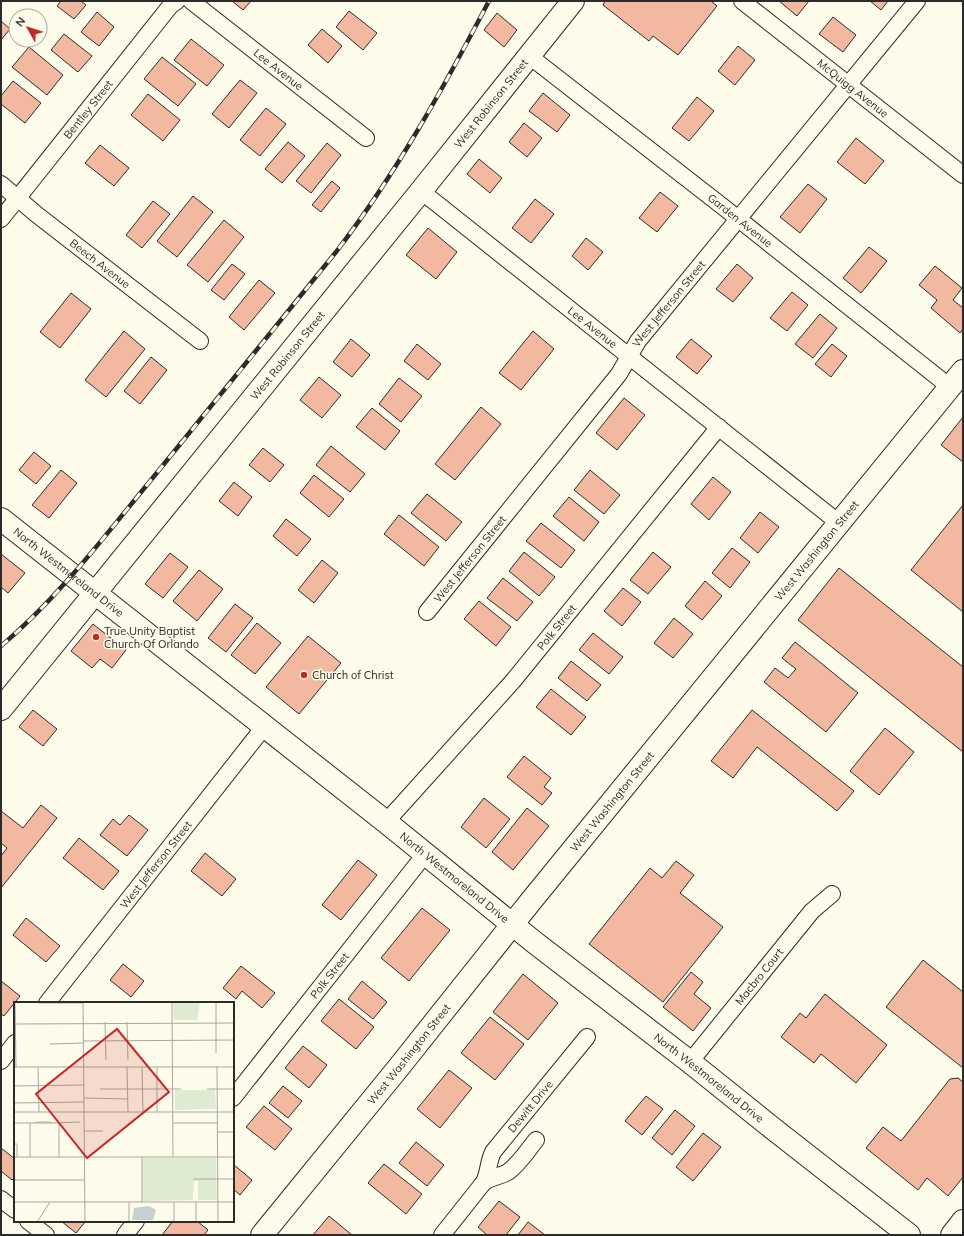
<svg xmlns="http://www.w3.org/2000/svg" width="964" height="1236" font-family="Mulish,sans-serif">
	<rect width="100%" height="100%" fill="#fdfbea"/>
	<!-- building -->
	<path fill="#f2b8a0" stroke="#2b2b2b" d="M61 1H81L86 5 74 19 57 6Z
		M232 1H251L243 10Z
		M605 1H711L717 6 678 55 653 36 649 41 603 5Z
		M779 1H809L797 16Z
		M870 1H888L881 10Z
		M349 11 377 33 363 50 336 27Z
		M97 12 114 27 99 46 81 32Z
		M497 13 517 30 504 47 484 30Z
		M833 17 856 35 843 52 819 34Z
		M1 21 10 29 1 40Z
		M322 29 342 46 328 63 308 45Z
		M64 34 92 56 78 72 51 50Z
		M191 39 224 65 207 86 174 60Z
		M738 46 755 60 735 85 718 71Z
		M29 47 63 75 47 95 12 67Z
		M162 57 196 84 178 106 144 79Z
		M240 80 257 93 229 128 212 114Z
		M13 81 41 103 25 123 1 104V96Z
		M543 93 570 115 557 132 529 111Z
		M148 94 180 120 163 141 131 115Z
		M697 97 714 111 689 141 672 128Z
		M266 108 286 124 260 156 240 140Z
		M524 123 542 138 527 157 509 142Z
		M856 138 884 161 865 184 837 162Z
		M288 142 305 156 282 183 265 169Z
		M327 143 341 155 311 193 296 181Z
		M100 145 129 168 114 186 85 163Z
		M479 159 502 178 490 193 467 174Z
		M332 181 340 188 321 212 312 205Z
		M808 184 827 199 800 233 780 217Z
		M660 192 678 206 657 232 639 218Z
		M193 196 213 212 177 257 157 241Z
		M535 199 554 214 531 243 512 228Z
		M153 201 170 214 142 248 126 235Z
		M224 220 244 237 208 282 187 265Z
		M428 228 457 252 436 279 406 255Z
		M586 238 603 252 588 270 572 256Z
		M869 247 887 261 861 293 843 278Z
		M232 264 245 274 224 300 211 290Z
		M737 264 753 278 733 302 716 289Z
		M935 266 962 288 953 300 963 308V329L960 333 931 308 937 300 919 285Z
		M259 280 275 293 244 330 229 317Z
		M792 292 808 305 787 331 770 318Z
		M71 293 91 309 60 348 40 332Z
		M820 314 837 328 813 358 795 344Z
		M124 331 145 349 106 397 85 380Z
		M533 331 554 349 521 390 499 373Z
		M351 339 370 355 352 377 333 362Z
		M691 339 712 356 697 374 676 357Z
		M417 344 441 364 428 380 404 361Z
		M832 344 847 356 831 377 815 364Z
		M151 357 167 370 140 404 124 391Z
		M319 377 341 395 322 418 300 400Z
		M399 378 422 396 401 422 379 404Z
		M624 398 645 415 617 450 596 433Z
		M481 407 501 424 455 480 435 464Z
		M372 408 400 431 385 450 356 427Z
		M963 417V462L941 445Z
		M331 446 365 474 350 492 316 465Z
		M263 448 284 465 270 482 249 465Z
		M34 452 51 466 36 484 19 470Z
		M61 470 77 483 49 518 32 505Z
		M590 470 620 495 604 514 574 490Z
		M314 475 344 499 329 517 300 493Z
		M713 477 731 492 709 520 691 504Z
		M234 482 252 497 238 516 219 501Z
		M427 494 462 522 446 541 411 513Z
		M569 497 599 522 584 541 553 516Z
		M963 505V612L911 570Z
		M760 512 779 527 758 553 740 538Z
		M399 515 439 547 424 566 384 534Z
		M286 519 311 539 297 556 273 536Z
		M541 523 575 550 561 568 526 541Z
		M732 548 750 562 730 588 712 573Z
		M524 552 555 577 539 596 509 571Z
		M653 552 671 567 648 594 630 580Z
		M170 553 188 567 163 598 145 584Z
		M1 554 25 573 8 593 1 587Z
		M322 560 338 573 314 603 298 590Z
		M839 568 963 667V752L798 620Z
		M199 570 223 589 197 621 173 601Z
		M503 578 533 602 517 621 487 598Z
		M705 581 722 596 702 620 685 606Z
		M623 588 641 602 622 626 604 611Z
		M479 601 511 627 496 646 464 619Z
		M235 604 253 618 226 652 208 638Z
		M674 618 693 634 673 658 654 643Z
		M257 623 281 643 255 674 231 655Z
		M93 624 126 650 112 668 100 659 92 668 71 651Z
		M593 633 623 657 609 674 579 650Z
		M308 636 341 663 299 714 266 687Z
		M795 642 858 693 826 732 764 682 775 668 788 678 796 669 782 658Z
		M571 661 601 685 587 701 558 678Z
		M551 689 586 717 571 735 536 707Z
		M33 710 57 729 43 746 19 727Z
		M752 710 854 791 837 811 757 747 733 778 711 761Z
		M885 728 914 752 879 795 850 771Z
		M524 756 551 778 544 787 552 793 542 805 507 777Z
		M484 798 510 819 486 848 461 827Z
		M41 805 57 818 1 888V856L7 848 1 843V811L23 828Z
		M527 808 549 826 513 870 492 852Z
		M129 815 148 830 127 856 100 835 113 819 120 825Z
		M79 838 119 871 103 890 63 858Z
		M205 853 236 879 222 896 191 871Z
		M358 860 377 875 341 920 322 905Z
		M676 861 694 875 680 893 723 927 663 1002 589 944 650 868 662 878Z
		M422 908 450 930 409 981 381 958Z
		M26 918 60 946 46 962 13 935Z
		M923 960 963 992V1068L886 1007Z
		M123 964 144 981 131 997 110 980Z
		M241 966 275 993 262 1008 242 991 236 999 223 988Z
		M691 972 703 982 694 994 711 1008 693 1031 663 1007Z
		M523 974 558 1003 528 1040 493 1012Z
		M1 981 20 996 4 1016 1 1014Z
		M362 981 387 1002 373 1019 348 999Z
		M825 994 887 1045 856 1083 821 1054 814 1063 781 1037 800 1013 806 1018Z
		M339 999 374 1027 356 1049 321 1021Z
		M490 1017 524 1044 495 1080 461 1053Z
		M303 1046 327 1065 309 1088 285 1068Z
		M449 1070 472 1088 440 1128 417 1109Z
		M958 1078 963 1082V1177L948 1196 927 1178 918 1190 866 1148 883 1127 901 1141 950 1079Z
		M283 1086 302 1101 288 1118 269 1103Z
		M646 1096 663 1109 642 1135 625 1121Z
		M264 1106 292 1129 275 1150 246 1127Z
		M675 1110 695 1126 672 1155 652 1138Z
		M703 1133 721 1147 693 1181 676 1167Z
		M416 1142 444 1165 427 1186 399 1163Z
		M1 1148 15 1159V1177L12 1180 1 1171Z
		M233 1164 252 1180 240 1195 233 1189Z
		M384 1164 422 1194 406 1214 368 1183Z
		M499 1201 520 1217 506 1235H487L478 1227Z
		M329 1216 352 1235H313Z
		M61 1221H86L76 1233Z
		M173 1221H197L208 1230 204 1235H162Z
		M528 1222 545 1235H518Z"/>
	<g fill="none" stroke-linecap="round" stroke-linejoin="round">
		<defs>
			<g id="street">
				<path id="s1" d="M191 1 366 138"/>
				<path id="s2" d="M742 1 963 175"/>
				<path id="s3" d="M528 55 722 206 950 387"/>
				<path id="s4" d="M1 184 36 214 200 341"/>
				<path id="s5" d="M421 191 839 523"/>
				<path id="s6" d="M1 219 171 5 177 1"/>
				<path id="s7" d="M427 612 619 374 638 341 917 1"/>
				<path id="s8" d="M386 822 513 681 719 427"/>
				<path id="s9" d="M47 1003 264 727"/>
				<path d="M1 1061 15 1043"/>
				<path id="s10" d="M690 1062 812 911 832 894"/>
				<path id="s11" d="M233 1098 426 853"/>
				<path d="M484 1182C492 1177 501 1176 508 1172 519 1164 528 1150 536 1140"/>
				<path d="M1 1199 15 1210"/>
				<path d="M28 1221 46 1235"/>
				<path d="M125 1235 136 1221"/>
				<path id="s12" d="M442 1235 484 1182C489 1172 488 1162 493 1152L587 1037"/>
			</g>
			<g id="secondary">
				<path id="s13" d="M1 519 386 822 534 942 690 1062 776 1131 909 1235"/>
				<path id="s14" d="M1 709 421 191 573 1"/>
				<path id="s15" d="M262 1235 399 1067 531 901 963 371"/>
				<path d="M952 1235 963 1221"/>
			</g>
		</defs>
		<!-- street casing -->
		<use href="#street" stroke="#2b2b2b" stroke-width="18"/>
		<!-- secondary casing -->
		<use href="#secondary" stroke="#2b2b2b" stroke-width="24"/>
		<!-- street -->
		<use href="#street" stroke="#fdfbea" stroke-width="16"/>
		<!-- secondary -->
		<use href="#secondary" stroke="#fdfbea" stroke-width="22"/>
		<defs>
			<path id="rail" d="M1 646C58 598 104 537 151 480 213 404 275 328 336 252 396 174 444 87 489 1"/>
		</defs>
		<!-- rail casing -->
		<use href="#rail" stroke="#2b2b2b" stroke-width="4.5"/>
		<!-- rail -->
		<use href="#rail" stroke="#fdfbea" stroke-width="3" stroke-dasharray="9" stroke-linecap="butt"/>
	</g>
	<!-- markers -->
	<g fill="#c62828" stroke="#fdfbea" stroke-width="1.5">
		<circle cx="96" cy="637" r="4"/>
		<circle cx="304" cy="675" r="4"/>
	</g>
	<g text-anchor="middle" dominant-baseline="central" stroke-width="3" stroke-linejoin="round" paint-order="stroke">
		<!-- street labels -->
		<g font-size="11" fill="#2b2b2b" stroke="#fdfbea">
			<text stroke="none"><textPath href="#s1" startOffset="111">Lee Avenue</textPath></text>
			<text stroke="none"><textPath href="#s2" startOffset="141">McQuigg Avenue</textPath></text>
			<text stroke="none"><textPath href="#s14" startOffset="779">West Robinson Street</textPath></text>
			<text stroke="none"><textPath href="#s6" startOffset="140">Bentley Street</textPath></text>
			<text stroke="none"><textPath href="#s3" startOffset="269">Garden Avenue</textPath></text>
			<text stroke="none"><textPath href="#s4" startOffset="127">Beech Avenue</textPath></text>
			<text stroke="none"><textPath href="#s7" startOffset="392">West Jefferson Street</textPath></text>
			<text stroke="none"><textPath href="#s5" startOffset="219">Lee Avenue</textPath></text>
			<text stroke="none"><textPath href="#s14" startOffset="455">West Robinson Street</textPath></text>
			<text stroke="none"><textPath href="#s15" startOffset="881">West Washington Street</textPath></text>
			<text stroke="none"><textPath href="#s7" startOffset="68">West Jefferson Street</textPath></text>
			<text stroke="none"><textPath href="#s13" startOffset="86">North Westmoreland Drive</textPath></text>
			<text stroke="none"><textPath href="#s8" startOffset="259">Polk Street</textPath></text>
			<text stroke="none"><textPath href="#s15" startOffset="557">West Washington Street</textPath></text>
			<text stroke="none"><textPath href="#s9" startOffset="176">West Jefferson Street</textPath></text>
			<text stroke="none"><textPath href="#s13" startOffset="578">North Westmoreland Drive</textPath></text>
			<text stroke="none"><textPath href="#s11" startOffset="156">Polk Street</textPath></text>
			<text stroke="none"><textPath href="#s10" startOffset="110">Macbro Court</textPath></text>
			<text stroke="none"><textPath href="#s15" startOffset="233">West Washington Street</textPath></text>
			<text stroke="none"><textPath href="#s13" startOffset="902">North Westmoreland Drive</textPath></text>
			<text stroke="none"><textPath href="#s12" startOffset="158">Dewitt Drive</textPath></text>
		</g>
		<!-- poi labels -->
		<g font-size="11" fill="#2b2b2b" stroke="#fdfbea" text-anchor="start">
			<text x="104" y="631">True Unity Baptist<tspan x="104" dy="13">Church Of Orlando</tspan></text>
			<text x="312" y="675">Church of Christ</text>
		</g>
	</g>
	<!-- overview -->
	<g transform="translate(14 1002)">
		<rect width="220" height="220" fill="#fdfbea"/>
		<path d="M159 0H186L183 18H160ZM161 88H201L202 107 161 108ZM129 156H202L203 198H184V179H180L179 198 129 199Z" fill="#deebd1"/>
		<path d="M135 204 142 208 139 218H118L120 206Z" fill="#c7d0d0"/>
		<path fill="none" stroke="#a9a89e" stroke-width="1" d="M1 0 2 65M69 0 71 220M158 0 159 155M202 0V51M25 1H69M91 20 92 58M113 20 114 58M0 22 220 21M69 39 220 38M36 42 69 41M203 64 204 220M0 65H220M24 65 25 110M113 65 114 110M128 65 129 110M143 65V110M0 84 70 83M86 87H167M193 87H220M70 96 114 97M0 101 70 100M0 110H220M36 120 38 121H21L23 120ZM0 121H21M16 121V155M38 121 66 120M45 121V155M159 121H203M70 129H89M203 130H220M0 142H3V155M0 155H220M128 155V200M179 177H220M0 178H71M0 200H220M115 200V220M160 200V220M182 200V220M23 220 36 200"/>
		<path fill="#c62828" fill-opacity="0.15" stroke="#c62828" stroke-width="2" d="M103 27 155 90 73 156 22 92Z"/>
		<rect width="220" height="220" fill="none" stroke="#2b2b2b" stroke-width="2"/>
	</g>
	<!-- border -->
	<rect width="964" height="1236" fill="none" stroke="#2b2b2b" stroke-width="4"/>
	<!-- north arrow -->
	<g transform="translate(28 28) rotate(309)"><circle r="19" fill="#fdfbea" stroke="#a9a89e"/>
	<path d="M0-3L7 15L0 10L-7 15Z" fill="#c62828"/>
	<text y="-6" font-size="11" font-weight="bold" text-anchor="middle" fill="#2b2b2b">N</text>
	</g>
</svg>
